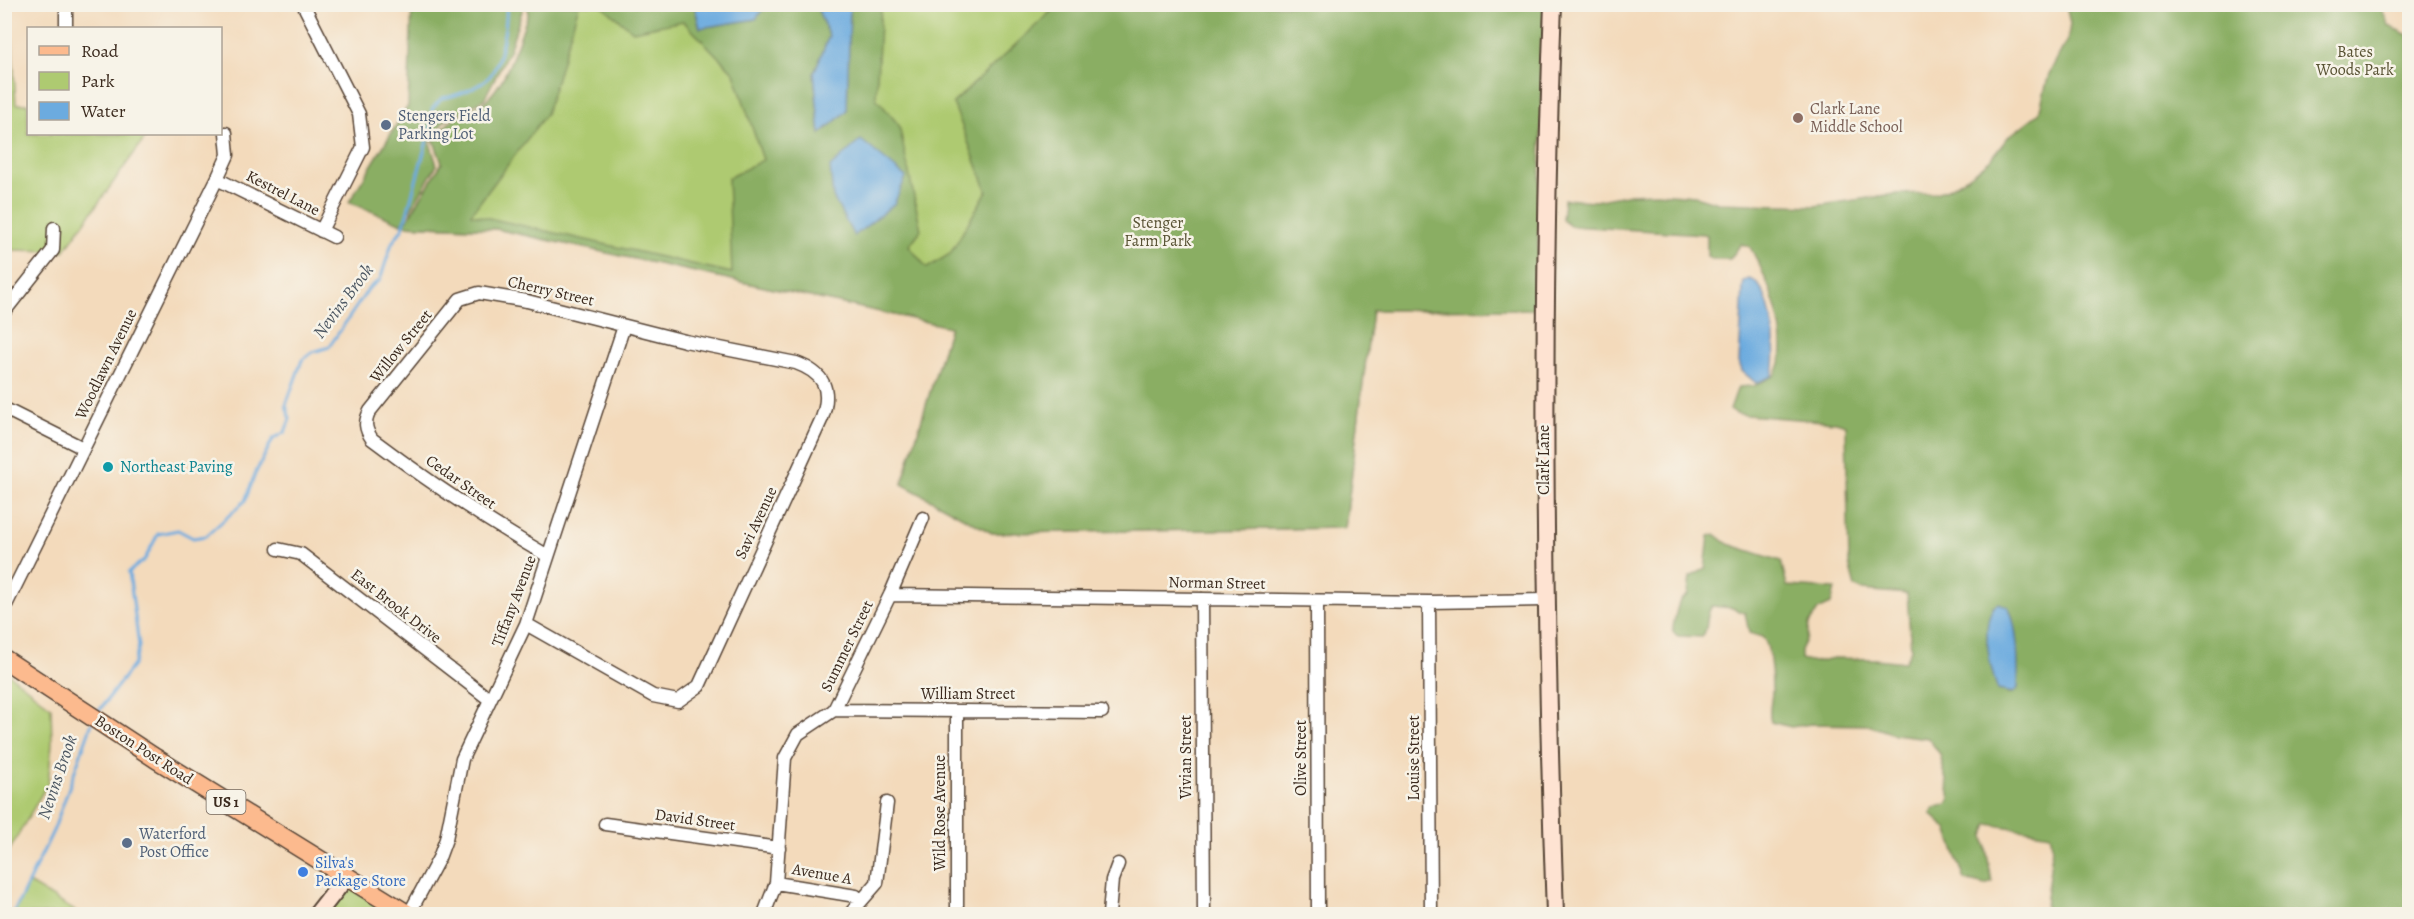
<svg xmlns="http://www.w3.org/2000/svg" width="2414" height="919" font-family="Alegreya,serif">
	<rect width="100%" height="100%" fill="#f7f3e8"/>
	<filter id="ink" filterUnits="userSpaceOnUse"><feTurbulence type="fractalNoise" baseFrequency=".0167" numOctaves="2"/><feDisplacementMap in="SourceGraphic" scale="12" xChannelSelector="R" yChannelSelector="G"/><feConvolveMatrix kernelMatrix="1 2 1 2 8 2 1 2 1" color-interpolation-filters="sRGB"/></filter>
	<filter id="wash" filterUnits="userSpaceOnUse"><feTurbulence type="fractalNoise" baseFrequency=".008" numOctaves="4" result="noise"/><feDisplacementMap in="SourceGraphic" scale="24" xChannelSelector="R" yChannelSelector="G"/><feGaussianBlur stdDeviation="1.35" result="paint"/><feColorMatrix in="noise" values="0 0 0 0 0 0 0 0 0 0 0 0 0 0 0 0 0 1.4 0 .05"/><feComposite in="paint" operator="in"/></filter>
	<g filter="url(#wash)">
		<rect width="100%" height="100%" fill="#f3dabb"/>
		<!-- green -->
		<path fill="#aeca71" stroke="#747a48" stroke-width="1.5" d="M528 5H1545L1536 309 1372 310 1345 528 992 533 902 484 950 327 496 229 404 225 442 163 434 141C451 114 462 119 484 102 508 83 517 42 528 15Z
			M4 39H12L16 104H28V134H148L64 251 5 250Z
			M5 671 51 707 52 744 48 783 5 858Z
			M346 877 403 914H321Z
			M29 883 30 884 80 914H14Z"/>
		<!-- forest -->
		<path fill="#8aae63" stroke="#626c40" stroke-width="1.5" fill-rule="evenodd" d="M412 5H524L509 51 484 99 443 122 430 143 437 165 402 224 349 202 408 106Z
			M528 5H579L546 114 471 214 732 273 728 178 763 160 734 73 683 21 633 31 601 5H694L700 28 755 19 766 5H816L829 36 814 73 820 134 847 111 850 5H881L876 98 899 125 921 230 909 246 927 268 950 254 987 191 953 103 1058 5H1545L1536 309 1372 310 1345 528 992 533 902 484 950 327 496 229 404 225 442 163 434 141C451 114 462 119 484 102 508 83 517 42 528 15Z
			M2066 5H2380L2389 26 2410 36 2409 914H2045C2044 892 2056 853 2050 834L1988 824 1984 836 1992 882 1985 885 1965 880 1947 829 1931 814 1934 808 1947 804 1950 798 1940 754 1928 738 1894 734 1868 725 1811 724 1791 727 1771 722C1767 710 1773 700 1772 688 1772 676 1770 643 1762 637L1749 633 1745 613 1732 608 1712 606C1704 616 1710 628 1702 637L1678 636 1673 632C1672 627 1678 604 1680 601 1683 598 1686 597 1688 594L1690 577 1705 569 1709 536 1715 534 1728 544 1781 561 1787 586 1835 589 1831 604 1818 610 1809 624 1807 638 1801 650V659L1814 662 1834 658 1875 659 1905 662 1911 650 1907 594 1862 590 1855 587 1849 564 1846 425 1836 422 1746 415 1736 413 1730 409 1738 387 1754 386 1775 375C1795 343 1767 277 1750 247L1741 244 1730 259H1712L1707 256V235L1704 234 1570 226 1562 220 1564 199 1595 201 1630 194 1657 193 1695 196 1718 203 1815 206 1895 194 1935 193 1948 189 1971 175 1992 158 2008 137 2039 113 2049 74 2068 38 2070 24ZM1993 607 2011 613 2013 620 2018 688 2013 693 2007 694 1987 644Z"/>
		<!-- water -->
		<path fill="#6cabdf" stroke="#546a7e" stroke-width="1.5" d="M694 4H766V5L756 19 700 28Z
			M816 5H850L847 111 820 134 814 73 829 36Z
			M861 140 906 177 894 204 854 236 833 197 830 167Z
			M1749 279C1772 281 1779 357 1772 376L1756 383 1742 371 1739 362 1743 287 1744 281Z
			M1998 603 2008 606C2019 629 2018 663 2018 688L2013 693 1998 690C1990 669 1978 618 1998 603Z"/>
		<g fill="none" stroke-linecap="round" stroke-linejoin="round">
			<!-- stream -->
			<path stroke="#6cabdf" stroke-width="3" d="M98 712 134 664 139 646 129 572 145 559 158 534 178 530 193 538 206 536 245 501 255 474 273 439 285 432 290 419 286 405 302 360 313 352 329 347 369 288 380 280 392 243 403 228 431 126 432 109 442 98C457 96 477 88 489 77 500 66 508 20 506 4
				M13 914 54 829 92 723"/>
		</g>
	</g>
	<g filter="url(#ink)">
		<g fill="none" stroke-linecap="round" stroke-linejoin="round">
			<defs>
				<path id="street" d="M66 4V28
					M303 4 359 114 363 147 321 231
					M217 179 334 237
					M4 312 53 250 54 228
					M5 409 83 448
					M278 549 301 554 489 699
					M890 595 1429 602 1544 600
					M1202 599 1204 914
					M1317 601 1318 914
					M1429 602 1431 914
					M4 609 217 179 228 155 226 133
					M526 624 653 696 678 701 699 686 822 418C832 389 824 373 796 363L685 341 527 301 479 293 460 299 370 411C364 422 365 429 372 439 429 482 487 521 548 556
					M834 710 1102 712
					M605 824 779 848
					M776 883 856 896 861 901
					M409 914 439 858 446 839 462 759 526 624 624 326
					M764 914 776 883 785 758 798 734 834 710 890 595 923 518
					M850 914 877 883 887 803
					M957 914V711
					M1109 914 1112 880 1118 864"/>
				<path id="secondary" d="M1553 4C1541 308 1544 611 1555 914
					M317 914 346 877"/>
				<path id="primary" d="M4 659 155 758 407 914"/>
			</defs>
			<!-- street casing -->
			<use href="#street" stroke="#574436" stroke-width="15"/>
			<!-- secondary casing -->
			<use href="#secondary" stroke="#574436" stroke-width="20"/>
			<!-- primary casing -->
			<use href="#primary" stroke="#574436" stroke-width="21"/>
			<!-- street -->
			<use href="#street" stroke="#fff" stroke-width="12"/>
			<!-- secondary -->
			<use href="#secondary" stroke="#fee3d2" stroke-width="16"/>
			<!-- primary -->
			<use href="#primary" stroke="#fcba8e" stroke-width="18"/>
		</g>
	</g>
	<!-- markers -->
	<circle fill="#8d6e63" stroke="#f7f3e8" stroke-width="2" cx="1798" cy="118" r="6"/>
	<g fill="#5c6f8a" stroke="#f7f3e8" stroke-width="2">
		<circle cx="386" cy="125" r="6"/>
		<circle cx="127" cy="843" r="6"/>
	</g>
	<circle fill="#0f9aa8" stroke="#f7f3e8" stroke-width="2" cx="108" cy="467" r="6"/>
	<circle fill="#3f7fe0" stroke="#f7f3e8" stroke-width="2" cx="303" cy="872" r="6"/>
	<g text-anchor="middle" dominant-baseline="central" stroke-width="5" stroke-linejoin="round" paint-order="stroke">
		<!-- shield labels -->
		<rect fill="#f7f3e8" stroke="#73665b" stroke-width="1.5" x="206.5" y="790" width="39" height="24" rx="4.5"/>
		<g font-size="15" font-weight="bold" fill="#3b2a1e">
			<text x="226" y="802">US 1</text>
		</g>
		<!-- park labels -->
		<g font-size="16" fill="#585233" stroke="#f7f3e8">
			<text x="2355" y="52">Bates<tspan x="2355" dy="18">Woods Park</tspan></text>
			<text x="1158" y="223">Stenger<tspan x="1158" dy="18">Farm Park</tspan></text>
		</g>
		<!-- education labels -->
		<g font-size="16" fill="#785e54" stroke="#f7f3e8" text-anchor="start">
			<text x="1810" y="109">Clark Lane<tspan x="1810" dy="18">Middle School</tspan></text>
		</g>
		<!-- service labels -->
		<g font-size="16" fill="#4e5e75" stroke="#f7f3e8" text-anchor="start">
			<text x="398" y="116">Stengers Field<tspan x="398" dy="18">Parking Lot</tspan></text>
			<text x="139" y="834">Waterford<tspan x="139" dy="18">Post Office</tspan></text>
		</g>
		<!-- street labels -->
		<g font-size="16" fill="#3b2a1e" stroke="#f7f3e8">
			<text transform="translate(283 193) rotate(27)">Kestrel Lane</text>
			<text transform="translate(551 291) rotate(13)">Cherry Street</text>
			<text transform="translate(401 346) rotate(-51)">Willow Street</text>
			<text transform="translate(106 364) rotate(-64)">Woodlawn Avenue</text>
			<text transform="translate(1544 460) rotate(-90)">Clark Lane</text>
			<text transform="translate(461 482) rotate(35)">Cedar Street</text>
			<text transform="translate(756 523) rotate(-65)">Savi Avenue</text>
			<text transform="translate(1217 583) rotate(1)">Norman Street</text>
			<text transform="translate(514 601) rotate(-69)">Tiffany Avenue</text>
			<text transform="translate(396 606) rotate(38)">East Brook Drive</text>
			<text transform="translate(847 646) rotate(-64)">Summer Street</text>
			<text x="968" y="694">William Street</text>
			<text transform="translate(144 750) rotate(33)">Boston Post Road</text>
			<text transform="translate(1186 757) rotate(-90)">Vivian Street</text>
			<text transform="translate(1301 758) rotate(-90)">Olive Street</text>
			<text transform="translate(1414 758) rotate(-90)">Louise Street</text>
			<text transform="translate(940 813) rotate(-90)">Wild Rose Avenue</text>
			<text transform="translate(695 820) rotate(8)">David Street</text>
			<text transform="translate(822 874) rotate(10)">Avenue A</text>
		</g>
		<!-- culture labels -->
		<g font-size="16" fill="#0d838f" stroke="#f7f3e8" text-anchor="start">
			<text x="120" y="467">Northeast Paving</text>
		</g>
		<!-- shop labels -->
		<g font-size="16" fill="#366cbe" stroke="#f7f3e8" text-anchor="start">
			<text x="315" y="863">Silva's<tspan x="315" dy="18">Package Store</tspan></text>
		</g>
		<!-- water labels -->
		<g font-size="18" font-style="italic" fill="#4c5762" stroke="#f7f3e8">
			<text transform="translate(343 301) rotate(-53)">Nevins Brook</text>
			<text transform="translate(57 777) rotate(-71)">Nevins Brook</text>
		</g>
	</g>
	<!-- margin -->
	<rect width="2414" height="919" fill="none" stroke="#f7f3e8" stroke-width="24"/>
	<!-- legend -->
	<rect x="27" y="27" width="195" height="108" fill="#f7f3e8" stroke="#aca397" stroke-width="1.5"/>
	<rect x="39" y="46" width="30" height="9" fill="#fcba8e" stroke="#aca397" stroke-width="1.5"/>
	<text x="81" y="57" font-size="18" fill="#3b2a1e">Road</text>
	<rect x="39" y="72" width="30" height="18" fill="#aeca71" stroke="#aca397" stroke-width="1.5"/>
	<text x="81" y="87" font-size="18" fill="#3b2a1e">Park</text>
	<rect x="39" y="102" width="30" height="18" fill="#6cabdf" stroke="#aca397" stroke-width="1.5"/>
	<text x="81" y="117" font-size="18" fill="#3b2a1e">Water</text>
</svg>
